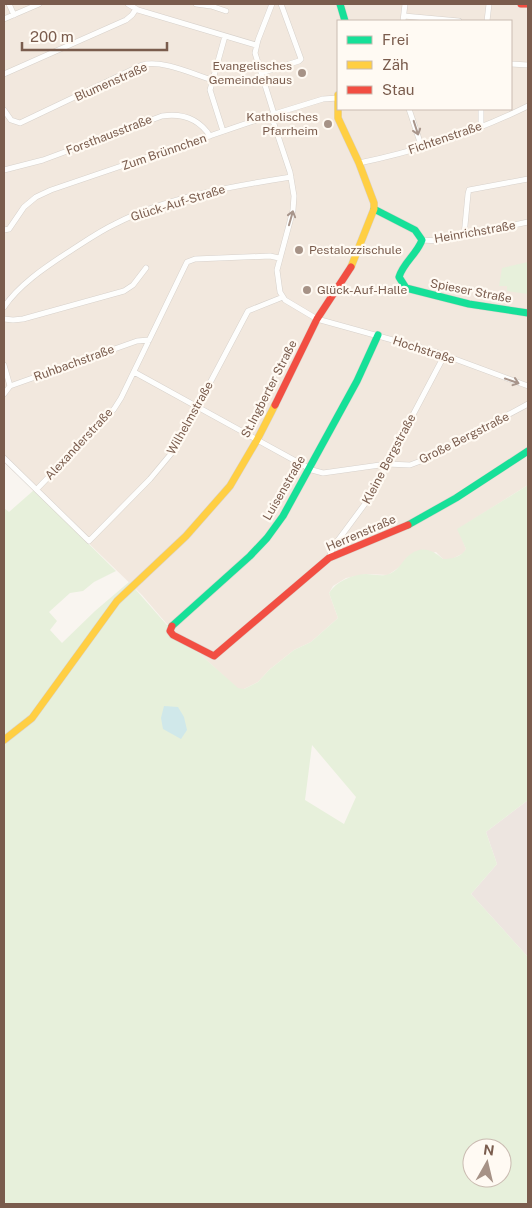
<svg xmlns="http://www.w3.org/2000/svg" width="532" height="1208" font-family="'Public Sans',sans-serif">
	<rect width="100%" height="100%" fill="#f9f5f0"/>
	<!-- residential -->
	<path fill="#f2e8de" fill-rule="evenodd" d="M4 4H528V485L458 529 466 549 464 553 452 559H443L436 552 406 559 401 566 388 575 367 574 346 578 333 586 329 593 338 618 311 642 294 650 269 670 258 682 244 689H238L166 623 142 595 4 461ZM338 21H511V109H338Z"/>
	<!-- industrial -->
	<path fill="#ede5e0" d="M528 800V957L471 894 497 864 486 832Z"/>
	<!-- green -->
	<path fill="#e7f0db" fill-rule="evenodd" d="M528 262V294L507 291V286H499L502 268Z
		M528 485V800L486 832 497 864 471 894 528 957V1204H4V508L9 512 34 490 116 571 94 582 83 591 70 593 49 612 57 621 50 630 62 643 95 611 129 582 166 624 238 688 244 689 258 682 269 670 294 650 311 642 338 618 329 593C337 581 351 575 366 574 373 574 382 577 389 574 397 571 401 564 406 558 419 545 431 548 443 559 452 559 461 557 466 549L457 529ZM312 745 356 797 344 824 305 800ZM472 1148H502V1178H472Z"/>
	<!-- water -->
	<path fill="#d0e8ea" d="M164 706 178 707 184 717 187 730 181 739 163 729 161 718Z"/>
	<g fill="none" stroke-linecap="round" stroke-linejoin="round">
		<defs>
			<path id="street" d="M9 4 14 15
				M128 4 138 10 256 45
				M196 4 211 6 226 11
				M272 4 258 40 255 53 274 114
				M404 16 459 21
				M4 19 39 4
				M403 21 405 4
				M487 21 489 4
				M511 64 528 65
				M261 73 299 61 301 59 281 4
				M4 74 126 20 132 15 136 9
				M409 109 422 148
				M4 110 11 120 20 123 142 65C160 59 193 74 212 80
				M271 115 290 172 294 196 293 210 277 270 280 292 285 300 317 319 436 352 528 386
				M481 126V109
				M223 131 210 90 225 36
				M359 163C417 151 475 132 528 106
				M4 170 43 160 162 116C182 113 199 119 210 136
				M4 230 9 229 24 207 36 197 51 190 271 115 323 99 338 98
				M464 236 468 194 469 190 528 179
				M422 240 439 241 528 222
				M4 307C19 285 44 268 67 253 83 243 98 232 115 224 167 197 234 186 291 177
				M4 319 13 320 23 319 124 291 133 285 146 268
				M4 365 10 386
				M134 372 312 470 323 473 387 464 410 465 426 459 528 404
				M4 394 10 386 137 341 149 340
				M4 458 89 541 150 479 175 449 248 311 283 297
				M37 489 114 409 121 398 187 262 195 259 270 256 279 258
				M329 558 333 547 373 493 387 464 444 356"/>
			<path id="fast" d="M340 4 345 21
				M374 209 415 230 422 240C417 254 403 263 399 277L406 288 469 304 528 313
				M408 525 456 498 528 451
				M172 626 250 556 267 538 283 516 357 381 378 335"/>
			<path id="slow" d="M338 95V118L359 163 374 203V209L351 267
				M4 740 32 718 117 601 186 536 230 486 257 440 275 405"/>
			<path id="jam" d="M521 4H528
				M275 405 317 319 351 267
				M172 626 170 631 173 635 214 656 329 558 408 525"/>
		</defs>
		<!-- street casing -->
		<use href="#street" stroke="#d7d1cb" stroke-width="6"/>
		<!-- fast casing -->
		<use href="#fast" stroke="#d9d2cb" stroke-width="8"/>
		<!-- slow casing -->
		<use href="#slow" stroke="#d9d2cb" stroke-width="8"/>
		<!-- jam casing -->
		<use href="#jam" stroke="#d9d2cb" stroke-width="8"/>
		<!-- street -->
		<use href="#street" stroke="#fefefd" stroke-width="5"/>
		<!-- fast -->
		<use href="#fast" stroke="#16e098" stroke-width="7"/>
		<!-- slow -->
		<use href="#slow" stroke="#ffcf43" stroke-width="7"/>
		<!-- jam -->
		<use href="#jam" stroke="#f24e42" stroke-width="7"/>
	</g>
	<!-- one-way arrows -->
	<defs><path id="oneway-shaft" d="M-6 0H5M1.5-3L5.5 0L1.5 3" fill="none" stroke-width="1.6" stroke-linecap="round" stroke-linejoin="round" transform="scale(1.25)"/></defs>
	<g stroke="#a8958b">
		<use href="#oneway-shaft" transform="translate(416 128) rotate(72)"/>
		<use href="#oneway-shaft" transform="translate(291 218) rotate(-74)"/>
		<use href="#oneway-shaft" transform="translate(512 381) rotate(19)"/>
	</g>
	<!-- markers -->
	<g fill="#a69286" stroke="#fffaf3" stroke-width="2">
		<circle cx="302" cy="73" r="5"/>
		<circle cx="328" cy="124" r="5"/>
		<circle cx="299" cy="250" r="5"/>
		<circle cx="307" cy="290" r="5"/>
	</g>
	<g text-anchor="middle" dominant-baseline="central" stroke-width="4.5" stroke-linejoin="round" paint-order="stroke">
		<!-- poi labels -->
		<g font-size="12" fill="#7a5c4d" stroke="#fffaf3" text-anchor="end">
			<text x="292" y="66">Evangelisches<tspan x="292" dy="14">Gemeindehaus</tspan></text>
			<text x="318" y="117">Katholisches<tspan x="318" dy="14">Pfarrheim</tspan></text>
			<text x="309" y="250" text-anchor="start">Pestalozzischule</text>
			<text x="317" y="290" text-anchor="start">Glück-Auf-Halle</text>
		</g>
		<!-- street labels -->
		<g font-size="12" fill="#7a5c4d" stroke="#fffaf3">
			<text transform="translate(111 82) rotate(-24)">Blumenstraße</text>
			<text transform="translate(109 135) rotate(-21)">Forsthausstraße</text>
			<text transform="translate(445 138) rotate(-19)">Fichtenstraße</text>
			<text transform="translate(164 152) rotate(-19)">Zum Brünnchen</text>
			<text transform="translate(178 203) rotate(-17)">Glück-Auf-Straße</text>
			<text transform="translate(475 232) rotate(-10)">Heinrichstraße</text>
			<text transform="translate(471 291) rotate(11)">Spieser Straße</text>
			<text transform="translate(424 350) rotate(18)">Hochstraße</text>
			<text transform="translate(74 363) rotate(-20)">Ruhbachstraße</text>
			<text transform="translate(269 389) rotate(-63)">St.Ingberter Straße</text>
			<text transform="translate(190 418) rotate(-61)">Wilhelmstraße</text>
			<text transform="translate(464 438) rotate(-27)">Große Bergstraße</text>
			<text transform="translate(79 444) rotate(-47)">Alexanderstraße</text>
			<text transform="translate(389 459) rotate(-62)">Kleine Bergstraße</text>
			<text transform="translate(284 488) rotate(-60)">Luisenstraße</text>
			<text transform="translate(361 533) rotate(-23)">Herrenstraße</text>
		</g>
	</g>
	<!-- border -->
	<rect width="532" height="1208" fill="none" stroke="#7a5c4d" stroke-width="10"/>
	<!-- legend -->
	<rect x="337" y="20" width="175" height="90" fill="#fffaf3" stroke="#cabbb1"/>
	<rect x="347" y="36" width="25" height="8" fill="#16e098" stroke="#cabbb1"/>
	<text x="382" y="45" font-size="15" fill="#7a5c4d">Frei</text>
	<rect x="347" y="61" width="25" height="8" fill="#ffcf43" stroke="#cabbb1"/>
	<text x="382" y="70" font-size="15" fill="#7a5c4d">Zäh</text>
	<rect x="347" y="86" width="25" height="8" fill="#f24e42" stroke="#cabbb1"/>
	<text x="382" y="95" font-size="15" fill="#7a5c4d">Stau</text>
	<!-- north arrow -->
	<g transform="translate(487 1163) rotate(8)"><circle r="24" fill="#fffaf3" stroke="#cabbb1"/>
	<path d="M0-4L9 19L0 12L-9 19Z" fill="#a69286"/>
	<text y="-8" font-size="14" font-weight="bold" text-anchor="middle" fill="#7a5c4d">N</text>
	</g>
	<!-- scale -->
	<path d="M22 42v8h145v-8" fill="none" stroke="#7a5c4d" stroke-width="2.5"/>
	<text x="30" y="42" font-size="15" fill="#7a5c4d" stroke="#fffaf3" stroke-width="4" paint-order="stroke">200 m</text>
</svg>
